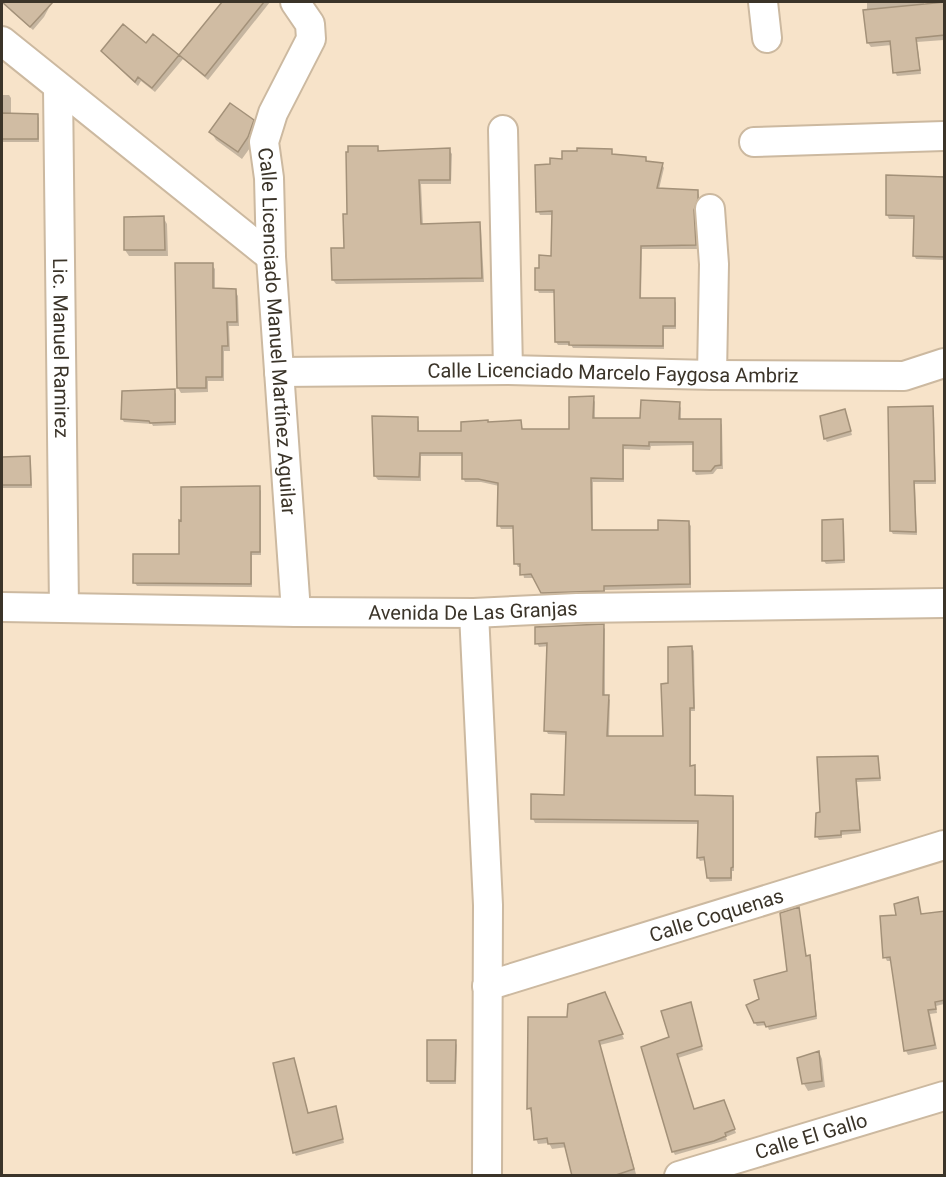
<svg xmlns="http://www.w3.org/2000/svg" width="946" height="1177" font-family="Roboto,sans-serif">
	<rect width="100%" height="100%" fill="#f7e3c9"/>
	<!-- shadow -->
	<path fill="#0003" d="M15 2H52L44 17 33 30 11 11 9 8Z
		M224 2H270L208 80 183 59 155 92 141 81 138 86 106 56 103 51 147 45 154 36 179 57Z
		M867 2H924V6L944 4V40L917 42 921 74 897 76 895 72 892 45 871 47 868 43 865 11H867Z
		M2 95H9L11 98V115H37L39 118V142H2Z
		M252 121 257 129 252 145 242 159 216 140 211 132Z
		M377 147 380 152 449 150 452 154 451 184H421L423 225 479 223 481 228 484 282 336 284 333 280 345 250 349 215Z
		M611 150 613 156 645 158 648 162 662 164 664 168 659 189 697 191 699 195V203L695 215 697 249H642L641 299H674L676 303V329H664V349L573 348 571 345H558L556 342V293H539L537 289 540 269 552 258 553 215H540L538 211 551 166 564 160Z
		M888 177 944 178V260L916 259 914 255 915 219H889L887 215Z
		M163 217 167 224 168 256H129L125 250Z
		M177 265H212L215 269V289L235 291 238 296 239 326H229L230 351H224V381H208V392L181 393 178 388Z
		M174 391 176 394V425L153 426 152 424 124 422 122 419Z
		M593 398 595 402V419L641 420 679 404 681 408V421H720L722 425 723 469H717L713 474 696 475 694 471V445L651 446 650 450 624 449V482H593V531L659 532 688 522 691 526V588L605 590V594L544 597 534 578H524L522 567H518L516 563 515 529H501L499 525V486L481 482H465L463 478V456H421V481L378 480 375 476 417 418 419 422V432L463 433 488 423 521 422 523 431 571 430Z
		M932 408 934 411 936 484H915L917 535 893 534 891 531Z
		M846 415 852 435 827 442 825 439Z
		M29 458 31 461 32 488H2V459Z
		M259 488 261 491V555H252V587L137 586 135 583 181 556Z
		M842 521 844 524 845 563 826 564 824 561Z
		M603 626 605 629V697H608L610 700 609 738 664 737 670 685 692 648 694 651 695 711H691V767H694L696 770V797L732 798 734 801V871H732V881L710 882 708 878 706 860 700 861 698 858 700 824 535 823 533 819V796H565L568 735 548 734 546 730 549 646 539 647 537 643Z
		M877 758 881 781 857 782 861 833 842 835V838L819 840 817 837 821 813Z
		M917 899 922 916 944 912V1004L936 1006 937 1013 930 1014 937 1049 908 1055 906 1051 892 961H887L885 957 897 916Z
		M798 909 807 958 809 957 811 960 817 1019 769 1030 767 1025 757 1026 755 1023 761 1000 789 973Z
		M607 998 624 1039 600 1045 636 1174 573 1176 567 1147 552 1149 549 1143 538 1144 536 1139 533 1113 529 1109 530 1019H569Z
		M692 1007 703 1050 678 1058 694 1110 725 1105 736 1133 726 1137 727 1140 675 1155 673 1151 671 1038Z
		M455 1041 457 1045 456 1084H430L428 1080Z
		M819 1052 822 1059 825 1087 808 1091 804 1084 799 1059Z
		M293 1060 308 1115 337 1111 344 1143 296 1156 294 1152Z"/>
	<!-- building -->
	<path fill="#d0bca3" stroke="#a39179" stroke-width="1.5" d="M2 2H53L30 27Z
		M222 2H264L205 76 179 55 152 88 138 77 135 82 101 51 123 24 146 43 153 34 179 55Z
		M945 2V35L916 38 920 70 893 73 890 41 867 43 863 10Z
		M230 103 254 120 248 137 238 152 209 132Z
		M2 113 38 114V139H2Z
		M348 146H378V151L450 148V180H419L421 224 480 222 482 278 332 280 331 248H344L343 214H347L346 152H348Z
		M577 148 612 149V154L646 157V161L663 163 657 188 698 190V199L694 210 696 245 641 246 640 298H675V326H663V346L569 345V342H555L554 290H535V268H539V255L551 256 552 211 536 212 535 165 550 164V158L562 159V151H577Z
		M886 175 945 177V257L913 256 914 216 886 215Z
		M164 216 165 250H124V217Z
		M175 263H213V288L236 289 237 322H227L228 346H222V377H206V388H177Z
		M175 389V422L150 423 149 421 121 419 122 391Z
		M594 396 593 418H640L641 400 680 402 679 419H721V465L715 466 711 471H693V442H649V446L623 445V479L591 478 592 530H658V520L689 521 690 584 604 586V591L541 593 531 574 520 575V564H514L513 526H497L498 483 478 479H462V453H420L419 477 374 476 372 416 418 417V431H461V422L488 420V422L521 420 522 429H569V397Z
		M933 406 935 481H914L916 532 890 531 888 407Z
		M845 409 851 431 824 439 820 416Z
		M30 456 31 485H2V457Z
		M260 486V552H251V584L133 583V554H179V520L181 521V487Z
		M843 519 844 560 822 561V520Z
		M604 624 603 695H609L607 736H663L661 684 668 683V647L692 646 694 708H690V766L695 765V795L733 796V867L731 868V878H707L704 857 697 858 698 821 531 819V794L564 795 566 732 544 731 547 643 535 644V627Z
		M878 756 880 778 856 779 860 830 841 831V835L815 837 816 813 820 812 817 757Z
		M918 897 921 914 945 911V1000L935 1002 936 1009 928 1010 935 1045 904 1051 890 957 883 958 880 916 896 915 894 904Z
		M799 907 806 956 810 955 816 1016 766 1027 764 1022 754 1023 746 1005 759 999 754 980 787 971 780 913Z
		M605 992 623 1034 599 1041 634 1169 613 1176H572L564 1143 548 1144 547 1138 534 1140 531 1108 527 1109 528 1017H567L568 1004Z
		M691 1002 702 1046 677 1054 694 1109 724 1100 735 1129 725 1133 726 1136 714 1141 672 1152 641 1047 669 1037 661 1011Z
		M427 1040H456L455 1081H427Z
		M819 1051 822 1081 802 1084 797 1058Z
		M294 1058 308 1113 336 1106 343 1139 293 1153 273 1063Z"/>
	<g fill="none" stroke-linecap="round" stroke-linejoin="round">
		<defs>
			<g id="street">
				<path id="s1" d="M295 2 310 24 311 39 273 113 264 142 269 178 271 257 296 612"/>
				<path d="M763 2 767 38"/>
				<path d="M2 41 271 257"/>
				<path id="s2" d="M58 88 64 608"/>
				<path d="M503 130 508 370"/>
				<path d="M754 142 944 136"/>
				<path d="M710 209 714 264 712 375"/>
				<path id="s3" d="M279 372 508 370 712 375 904 376 944 363"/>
				<path id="s4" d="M2 607 296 612 474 613 577 608 944 603"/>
				<path d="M474 613 488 905 487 1176"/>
				<path id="s5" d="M487 986 944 845"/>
				<path id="s6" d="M679 1176 944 1096"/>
			</g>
		</defs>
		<!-- street casing -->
		<use href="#street" stroke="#ccb9a0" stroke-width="32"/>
		<!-- street -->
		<use href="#street" stroke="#fff" stroke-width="28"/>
	</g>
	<g text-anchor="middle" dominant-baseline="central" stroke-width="5" stroke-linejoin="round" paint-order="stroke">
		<!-- street labels -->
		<g font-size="20" fill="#3b3429" stroke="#fdf1e2">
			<text stroke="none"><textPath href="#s1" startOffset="345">Calle Licenciado Manuel Martínez Aguilar</textPath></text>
			<text stroke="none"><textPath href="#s2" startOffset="260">Lic. Manuel Ramirez</textPath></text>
			<text stroke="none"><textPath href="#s3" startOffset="334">Calle Licenciado Marcelo Faygosa Ambriz</textPath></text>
			<text stroke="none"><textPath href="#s4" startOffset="471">Avenida De Las Granjas</textPath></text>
			<text stroke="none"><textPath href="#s5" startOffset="240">Calle Coquenas</textPath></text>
			<text stroke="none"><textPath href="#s6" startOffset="138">Calle El Gallo</textPath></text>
		</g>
	</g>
	<!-- border -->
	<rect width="946" height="1177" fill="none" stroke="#3b3429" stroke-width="6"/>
</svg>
